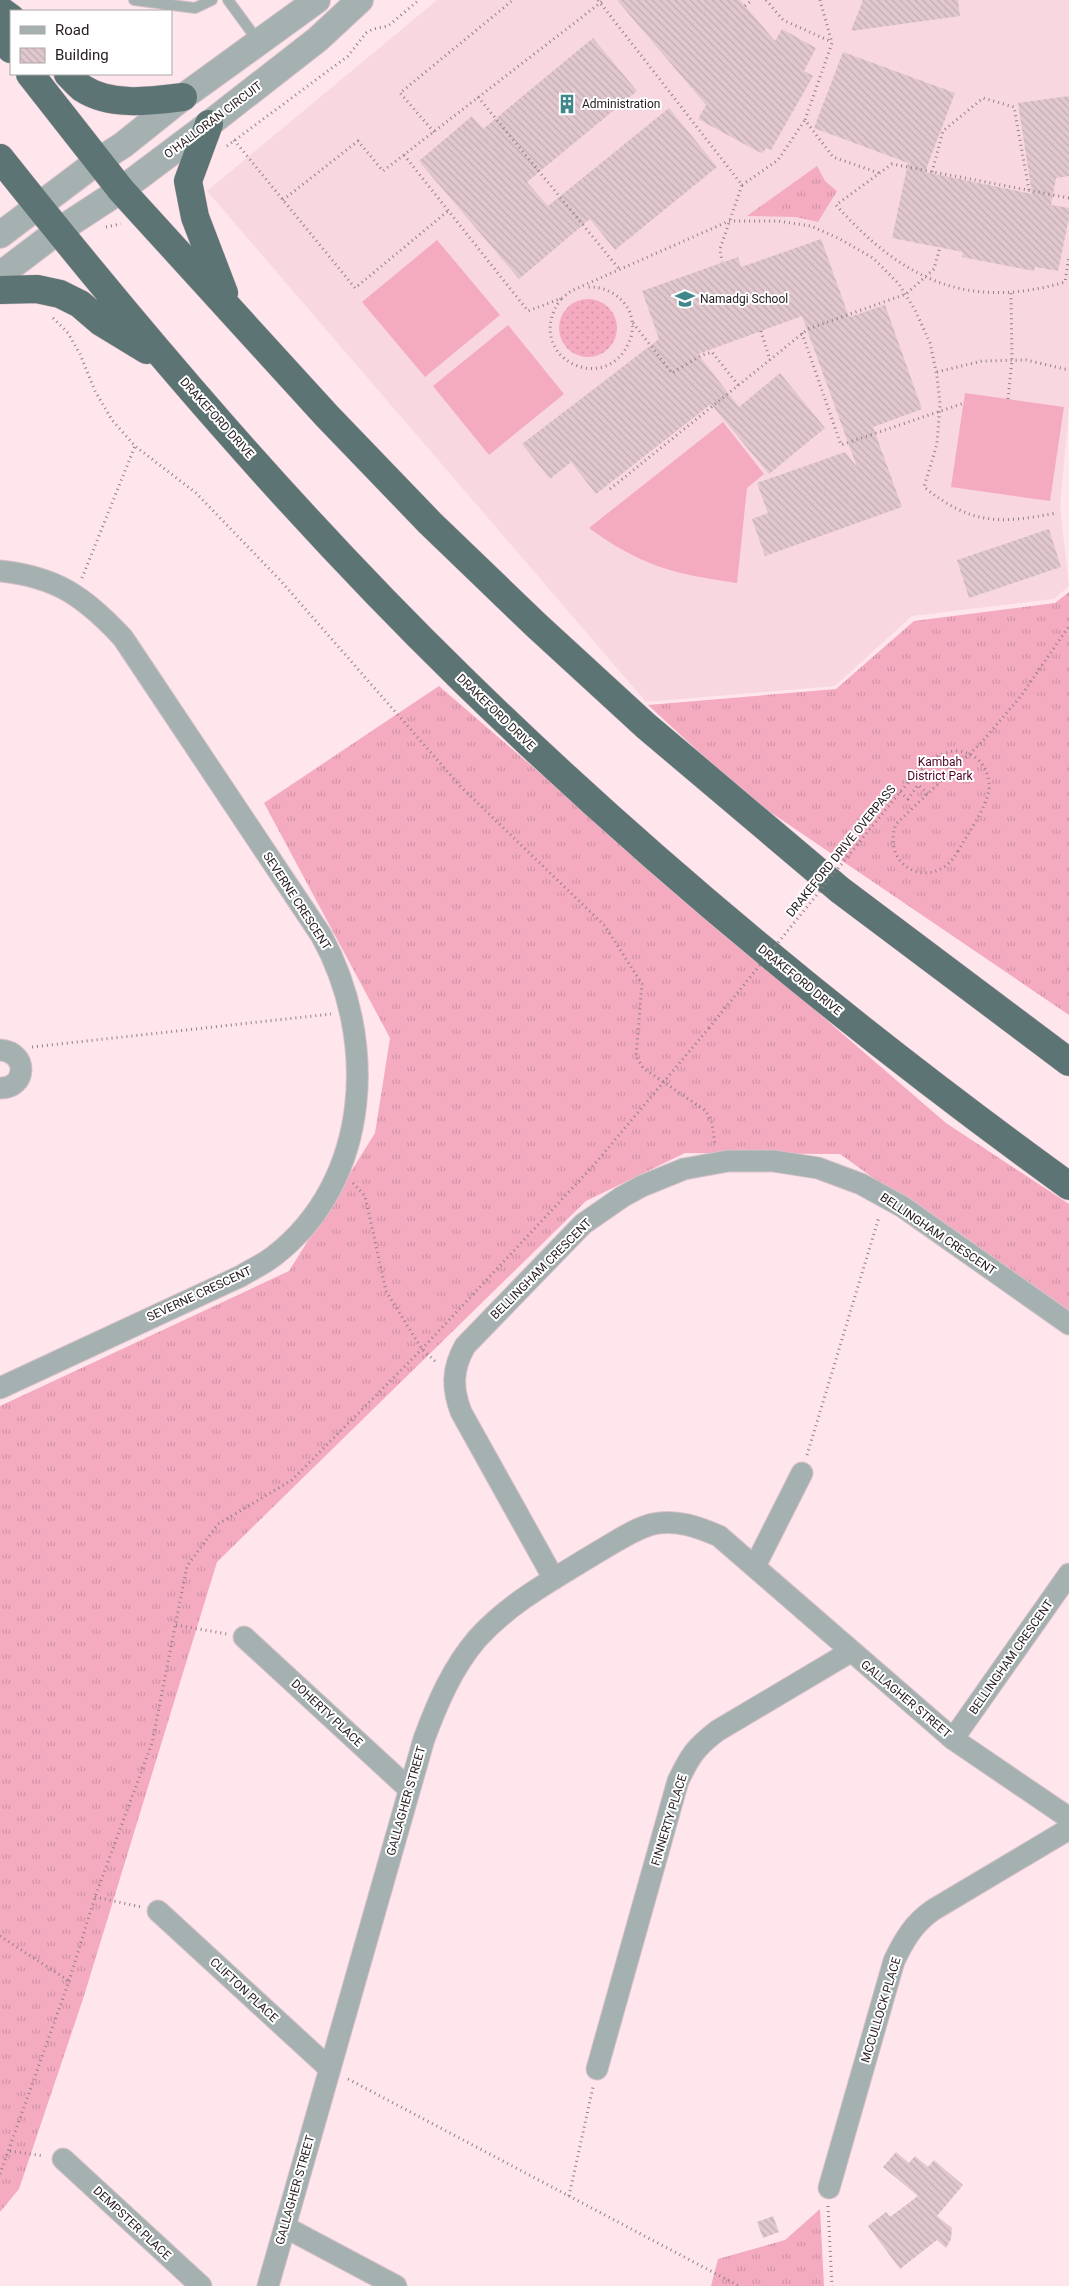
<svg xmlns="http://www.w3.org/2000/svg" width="1069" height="2286" font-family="Roboto,sans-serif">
	<defs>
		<pattern id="grass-tufts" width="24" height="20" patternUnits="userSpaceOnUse" patternTransform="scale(1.25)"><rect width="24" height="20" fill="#f4abc0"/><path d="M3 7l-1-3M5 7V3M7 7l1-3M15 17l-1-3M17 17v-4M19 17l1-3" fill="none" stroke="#d193a5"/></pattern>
		<pattern id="garden-dots" width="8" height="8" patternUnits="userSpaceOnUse" patternTransform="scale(1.25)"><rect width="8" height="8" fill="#f4abc0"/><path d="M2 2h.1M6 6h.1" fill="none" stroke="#d193a5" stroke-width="1.8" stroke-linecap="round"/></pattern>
		<pattern id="building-back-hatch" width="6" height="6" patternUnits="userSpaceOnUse" patternTransform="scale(1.25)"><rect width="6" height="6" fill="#e1c8cf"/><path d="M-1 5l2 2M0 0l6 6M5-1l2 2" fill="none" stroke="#c1acb1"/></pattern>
	</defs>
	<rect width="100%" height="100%" fill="#ffe6ed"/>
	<!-- built -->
	<path fill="#f8d7e0" d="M437 0H1069V408L1060 507 1069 586 1054 599 912 616 835 686 646 702 207 191Z"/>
	<!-- grass -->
	<path fill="url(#grass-tufts)" d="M817 166 825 181 837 191 818 222 796 217 747 216Z
		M1069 592V1015L748 797 648 705 836 689 914 621 1055 603Z
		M439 686 946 1123 1069 1204V1319L840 1154 685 1153 586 1201 217 1562 83 1999 19 2189 0 2212V1406L289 1271 375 1133 390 1038 264 803Z
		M820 2209 824 2286H711L718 2259 785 2240Z"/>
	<!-- garden -->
	<path fill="url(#garden-dots)" d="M559 328a29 29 0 1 1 58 0a29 29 0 1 1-58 0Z"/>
	<!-- pitch -->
	<path fill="#f4abc0" d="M437 240 500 315 425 377 362 302Z
		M508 325 564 394 489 455 433 386Z
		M965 393 1064 407 1050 501 951 487Z
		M723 422 764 474 747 488 737 583C674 574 641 566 589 528Z"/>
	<!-- building -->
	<path fill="url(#building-back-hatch)" d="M617 0H740L775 41 782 29 816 48 804 71 813 76 771 150 766 148 763 153 757 151 698 119 706 105Z
		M863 0H958L960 16 851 31Z
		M593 38 637 91 527 182 548 206 669 108 717 167 615 250 590 219 519 279 419 161 472 116 483 129Z
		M843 52 955 93 925 172 1032 194 1018 103 1069 96V176L1056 178 1051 205 1069 208V218L1058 271 1035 267 1034 271 962 257 963 252 892 238 908 163 814 128Z
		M821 239 849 317 885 305 922 409 873 427 902 507 765 556 752 519 768 513 757 483 845 452 857 467 802 316 698 354 739 407 780 373 825 428 769 474 711 404 596 494 571 462 550 479 522 444 659 339 642 291 738 257 741 267Z
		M1049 529 1061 567 969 598 957 560Z
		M896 2152 909 2163 915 2156 928 2167 934 2160 963 2185 937 2216 952 2228 951 2239 946 2248 937 2240 900 2269 868 2226 886 2212 890 2217 918 2196 883 2167Z
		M773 2216 779 2232 763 2238 757 2222Z"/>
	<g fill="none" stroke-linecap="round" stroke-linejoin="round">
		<defs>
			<path id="service" d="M134 0 195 8 212 0
				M228 0 258 41"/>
			<path id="minor" d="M0 571C57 577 85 597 123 638L321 935C378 1038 372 1180 274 1256 264 1264 252 1269 241 1276L0 1388
				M0 1050C29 1052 27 1089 0 1088
				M755 1566 802 1473
				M554 1579 461 1412C452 1388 452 1369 465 1346L583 1224 622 1197 642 1186 684 1169 728 1161H773L818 1168 861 1184 903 1207 1069 1324
				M244 1637 409 1789
				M953 1739 1069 1574
				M158 1911 330 2069
				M597 2069 678 1781C690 1756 695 1748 717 1731L850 1652
				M63 2159 201 2286
				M829 2188 894 1961C904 1940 914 1923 933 1910L1069 1829
				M285 2227 396 2286
				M268 2286 424 1739C437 1704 452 1668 477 1639 510 1602 554 1579 596 1553 614 1543 633 1529 653 1524 677 1519 698 1527 719 1536L953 1739 1069 1818"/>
			<path id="tertiary" d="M0 235 98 161 123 145 183 97 317 0
				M0 275 58 231 121 190 209 124 318 39 360 0"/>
			<path id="trunk" d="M0 10 11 18
				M0 35 11 49
				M30 74 121 190 327 416 430 523 536 625 646 726 840 890 1069 1062
				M68 74C72 78 77 84 82 88 111 107 151 101 183 97
				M209 124 188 181 195 217 224 293
				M0 158C144 339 295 516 461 678 650 863 855 1031 1069 1186
				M0 290 37 289 60 294 80 304 101 322 147 350"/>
		</defs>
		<!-- service casing -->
		<use href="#service" stroke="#d8c2c9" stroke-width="12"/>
		<!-- minor casing -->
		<use href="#minor" stroke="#d8c2c9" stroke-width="23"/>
		<!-- tertiary casing -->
		<use href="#tertiary" stroke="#d8c2c9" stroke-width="28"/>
		<!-- trunk casing -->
		<use href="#trunk" stroke="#d8c2c9" stroke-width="29"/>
		<!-- path -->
		<path stroke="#918085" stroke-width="3" stroke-dasharray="1 4" stroke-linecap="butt" d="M598 0 742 185 720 249 722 262
			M766 0 783 20 832 42
			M820 0 832 43 805 120 833 157 879 173
			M745 6 752 0
			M478 97 620 270
			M434 132 400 93 513 0
			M234 140 355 288 448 211
			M227 146 348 56 366 33 373 29 388 26 419 0
			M404 155 528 311 562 298 571 291 729 221H778L811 226 840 239 873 258 899 284 915 310 930 343 937 376 940 404 937 444 924 487C971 525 1000 524 1056 513
			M932 172 943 131 983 98 1014 107 1029 190
			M742 185 778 160 805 120
			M1069 198 892 164 836 205C902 279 967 311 1065 282L1069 256
			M283 200 358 141 383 171 604 0
			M106 227 121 224
			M561 299C520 355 606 400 630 340 634 330 633 316 627 307 617 292 602 286 585 287
			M53 318 68 333 80 354 95 391 112 420 135 446 196 493 280 580 461 787 605 926 642 984 636 1056 643 1068 706 1111 712 1123 715 1145
			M633 323 672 373 702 355 712 352 739 386
			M761 331 770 360
			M802 333 841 445 964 403
			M937 372 982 361 1026 360 1069 370
			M1008 399 1012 360 1011 293
			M610 489 808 329 906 294 934 269 940 247
			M82 578 135 446
			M900 792 908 799 918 785 928 794
			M958 851C935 893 880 869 896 824L981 743 1021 696 1069 626
			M32 1047 331 1014
			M353 1183 365 1196 386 1291 422 1349 437 1363
			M807 1455 879 1217
			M176 1625 227 1634
			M95 1897 141 1907
			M0 1936 69 1981
			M348 2079 739 2286
			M10 2151 44 2156
			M0 2174 69 1981 95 1897 152 1743 187 1566 218 1524 292 1480 422 1349 593 1166 709 1028
			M569 2196 593 2087
			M828 2206 832 2286"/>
		<!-- service -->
		<use href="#service" stroke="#a5b0b1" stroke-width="10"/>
		<!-- minor -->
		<use href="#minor" stroke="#a5b0b1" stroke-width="21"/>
		<!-- tertiary -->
		<use href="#tertiary" stroke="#a5b0b1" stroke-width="26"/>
		<!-- trunk -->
		<use href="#trunk" stroke="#5d7474" stroke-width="28"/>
		<!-- path-bridge -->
		<path stroke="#918085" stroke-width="3" stroke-dasharray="1 4" stroke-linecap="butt" d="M709 1028 900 792C918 772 946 736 976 758 985 765 990 777 989 789 987 807 967 835 958 851"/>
	</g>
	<!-- icons -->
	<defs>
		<symbol id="building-bare" viewBox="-9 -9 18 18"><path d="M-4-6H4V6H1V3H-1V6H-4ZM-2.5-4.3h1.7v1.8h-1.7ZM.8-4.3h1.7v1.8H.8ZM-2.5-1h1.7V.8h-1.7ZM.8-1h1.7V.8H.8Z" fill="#3f878b" stroke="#fff" stroke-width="2.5" paint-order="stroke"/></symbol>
		<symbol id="school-bare" viewBox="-9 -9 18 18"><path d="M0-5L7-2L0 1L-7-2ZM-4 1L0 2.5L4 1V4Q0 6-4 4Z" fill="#3f878b" stroke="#fff" stroke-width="2.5" paint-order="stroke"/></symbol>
	</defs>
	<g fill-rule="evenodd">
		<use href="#building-bare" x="553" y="90" width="28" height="28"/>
		<use href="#school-bare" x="671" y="285" width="28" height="28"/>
	</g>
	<g text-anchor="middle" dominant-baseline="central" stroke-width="4" stroke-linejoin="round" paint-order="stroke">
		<!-- poi labels -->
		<g font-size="12" fill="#292023" stroke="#fff" text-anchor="start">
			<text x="582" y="104">Administration</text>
			<text x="700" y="299">Namadgi School</text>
		</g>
		<!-- street labels -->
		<g font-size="12" fill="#292023" stroke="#fff">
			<text transform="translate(213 120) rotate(-37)">O'HALLORAN CIRCUIT</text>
			<text transform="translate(217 418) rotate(48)">DRAKEFORD DRIVE</text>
			<text transform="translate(496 712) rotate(44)">DRAKEFORD DRIVE</text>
			<text transform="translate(841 851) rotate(-51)">DRAKEFORD DRIVE OVERPASS</text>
			<text transform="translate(297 901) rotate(57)">SEVERNE CRESCENT</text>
			<text transform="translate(800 980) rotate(39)">DRAKEFORD DRIVE</text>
			<text transform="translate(938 1234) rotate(34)">BELLINGHAM CRESCENT</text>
			<text transform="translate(541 1269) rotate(-45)">BELLINGHAM CRESCENT</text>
			<text transform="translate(199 1294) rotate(-25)">SEVERNE CRESCENT</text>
			<text transform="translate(1011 1657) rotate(-55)">BELLINGHAM CRESCENT</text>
			<text transform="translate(906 1699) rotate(40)">GALLAGHER STREET</text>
			<text transform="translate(327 1713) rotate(43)">DOHERTY PLACE</text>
			<text transform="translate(406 1801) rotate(-74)">GALLAGHER STREET</text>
			<text transform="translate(669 1820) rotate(-73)">FINNERTY PLACE</text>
			<text transform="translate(244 1990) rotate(43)">CLIFTON PLACE</text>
			<text transform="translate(881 2010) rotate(-73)">MCCULLOCK PLACE</text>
			<text transform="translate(295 2190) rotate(-74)">GALLAGHER STREET</text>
			<text transform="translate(132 2223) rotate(43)">DEMPSTER PLACE</text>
		</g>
		<!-- park labels -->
		<g font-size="12" fill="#510026" stroke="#fff">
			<text x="940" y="762">Kambah<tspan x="940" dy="14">District Park</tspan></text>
		</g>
	</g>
	<!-- legend -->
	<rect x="10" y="10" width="162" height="65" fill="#ffffff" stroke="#a9a6a7"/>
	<rect x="20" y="26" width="25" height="8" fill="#a5b0b1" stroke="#a9a6a7"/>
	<text x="55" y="35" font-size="15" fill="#292023">Road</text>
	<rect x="20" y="48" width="25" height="15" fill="url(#building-back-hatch)" stroke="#a9a6a7"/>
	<text x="55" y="60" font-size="15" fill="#292023">Building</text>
</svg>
